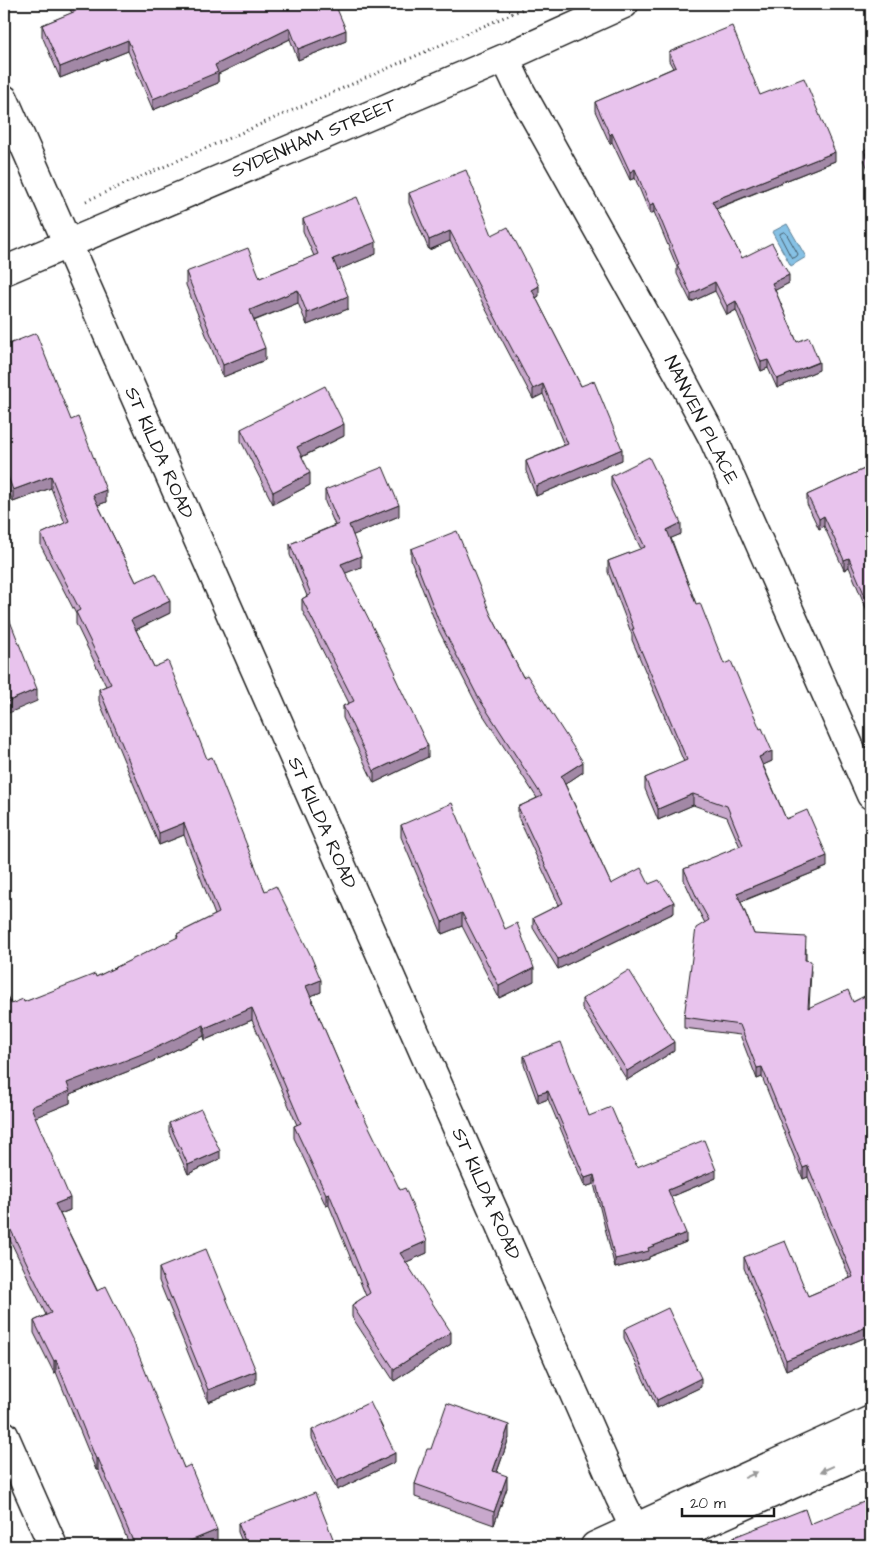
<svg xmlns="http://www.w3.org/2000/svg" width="875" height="1550" font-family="'Architects Daughter',sans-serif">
	<rect width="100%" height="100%" fill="#fff"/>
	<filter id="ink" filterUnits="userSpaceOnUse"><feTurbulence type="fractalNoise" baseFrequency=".02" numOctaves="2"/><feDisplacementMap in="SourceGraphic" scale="10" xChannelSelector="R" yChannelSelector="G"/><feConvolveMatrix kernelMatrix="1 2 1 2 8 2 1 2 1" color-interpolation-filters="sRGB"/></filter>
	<g filter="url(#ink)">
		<!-- water -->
		<path fill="#86c1e5" stroke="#5c7f95" d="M787 224 806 257 791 266 772 232Z"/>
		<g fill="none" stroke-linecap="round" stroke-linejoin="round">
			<!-- shore -->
			<path stroke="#465e6c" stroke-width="1" d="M784 232 786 233 798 254 797 256 794 258 791 257 780 236V234Z"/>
			<defs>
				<path id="minor" d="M505 58 521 92 680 376 713 438 871 795
					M4 99 620 1498 643 1546
					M4 271 505 58 624 4
					M4 1435 53 1546"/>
				<path id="major" d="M595 1546 871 1420
					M654 1546 871 1449"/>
			</defs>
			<!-- minor casing -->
			<use href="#minor" stroke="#1c1c1c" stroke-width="31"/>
			<!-- major casing -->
			<use href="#major" stroke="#1c1c1c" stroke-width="31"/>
			<!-- path -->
			<path stroke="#1c1c1c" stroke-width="3" stroke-dasharray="1 4" stroke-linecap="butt" d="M86 201 534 4"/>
			<!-- minor -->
			<use href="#minor" stroke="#fff" stroke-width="28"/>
			<!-- major -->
			<use href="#major" stroke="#fff" stroke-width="28"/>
		</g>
		<!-- wall -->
		<path fill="#c8a8cc" stroke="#1c1c1c" d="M67 4H335L346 41 298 60 290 39 218 74V83L153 110 128 51 60 78 42 36V25L72 13Z
			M871 49V61L870 59V50Z
			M669 52 760 95 835 161 716 209 742 258 789 283 775 290 797 342 819 370 777 388 768 368 761 371 736 310 727 315 715 291 691 302 677 274V267L654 212 650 214 635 178 630 180 612 142 610 144 595 111V102L673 68 669 61Z
			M871 147V177L864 159V150Z
			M409 193 492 235 539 296 536 298 581 386 622 460 536 496 526 471V461L564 445 543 394 533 399 450 241 429 250 409 203Z
			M303 219 376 254 337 270 348 309 307 325 298 303 254 321 265 360 223 377 186 285V272L260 278 314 256 303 231Z
			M4 346 71 420 106 502 98 505 136 582 170 613 136 630 154 667 207 759 265 891 321 992 310 996 348 1084 427 1253 406 1262 451 1344 394 1381 352 1317V1305L366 1296 329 1205 326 1206 294 1138V1126L297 1125 252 1020 205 1040 204 1036 147 1064 70 1094V1103L35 1117 70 1210 60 1214 184 1468 217 1541 206 1546H130L98 1470H96L56 1372 54 1373 34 1333V1321L46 1315 8 1236 4 1238V990L11 1004 24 1002 96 977 177 938V934L215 915 184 835 159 845 99 701V689L106 686 76 624V614L41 546V534L65 523 51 488 13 502 4 478Z
			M241 429 344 436 302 457 310 485 273 504 241 441Z
			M871 466V620L849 567 844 570 824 526 819 529 807 504V495Z
			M611 476 681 534 671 538 696 604 724 664 772 761 763 765 786 819 827 867 741 902 754 934 806 948V960L811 971 809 1008 853 1002 871 993V1341L869 1336 786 1370 744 1268V1257L808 1296 850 1278 808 1177 803 1179 762 1077 757 1079 740 1035 684 1028V1017L705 923 697 908 684 880V869L740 847 727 817 693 805 658 820 645 789V778L684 762 632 640V635L608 572V561L641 549 611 486Z
			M325 490 399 516 353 535 361 567 345 573 396 680 428 757 374 783 343 718V706L349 703 302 610V599L307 596 290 555V544L335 525 325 502Z
			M411 549 491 615 523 677 583 772 565 784 611 884H649L674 913 558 969 533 928V918L559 905 518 817V807L537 798 478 707 438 629 411 560Z
			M401 825 505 929 534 981 499 998 462 926 442 934 401 837Z
			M582 999 674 1051 627 1080 582 1008Z
			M524 1056 589 1116 637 1167 716 1178 671 1197 686 1242 649 1257V1259L615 1268 594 1184 585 1187 548 1099 538 1103 524 1065Z
			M169 1123 220 1159 188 1174 169 1132Z
			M159 1268 256 1383 208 1402 159 1281Z
			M624 1329 701 1387 657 1408 624 1338Z
			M312 1430 395 1462 337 1490 312 1438Z
			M509 1438 497 1472 507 1488 494 1525 415 1497V1484L431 1449Z
			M238 1523 334 1546H244L238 1532Z
			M810 1524 871 1546H734V1537Z"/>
		<!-- shaded-wall -->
		<path fill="#a288a6" stroke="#1c1c1c" d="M290 28V39L218 74V83L153 110V99L215 65Z
			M346 30V41L298 60V49Z
			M128 40V51L60 78V67Z
			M612 133V142L610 144V135Z
			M835 152V161L712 210V201Z
			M635 169V178L630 180V172Z
			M654 203V212L650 214V205Z
			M450 231V241L429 250V240Z
			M376 242V254L333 272V259Z
			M789 275V283L772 292V283Z
			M715 282V291L691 302V294Z
			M539 286V296L532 300V290Z
			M298 290V303L250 322V310Z
			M348 296V309L307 325V313Z
			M736 301V310L727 315V306Z
			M265 348V360L223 377V365Z
			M768 360V368L761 371V362Z
			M819 362V370L777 388V379Z
			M543 384V394L533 399V389Z
			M344 424V436L297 459V447Z
			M622 449V460L536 496V486Z
			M310 473V485L273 504V492Z
			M51 476V488L13 502V490Z
			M106 490V502L93 507V495Z
			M399 505V516L349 537V525Z
			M824 516V526L819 529V519Z
			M681 523V534L667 540V530Z
			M361 556V567L341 575V564Z
			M849 558V567L844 570V560Z
			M170 601V613L131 632V620Z
			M37 689V701L4 715V703Z
			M428 746V757L374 783V771Z
			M772 751V761L759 767V757Z
			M583 762V772L561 787V776Z
			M693 794V805L658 820V809Z
			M184 823V835L159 845V833Z
			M827 856V867L737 903V893Z
			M674 902V913L558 969V959Z
			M462 913V926L442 934V922Z
			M534 968V981L499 998V986Z
			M321 980V992L306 998V986Z
			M252 1008V1020L205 1040V1028Z
			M204 1025V1036L147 1064 70 1094V1103L31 1119V1107L67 1083Z
			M674 1042V1051L627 1080V1071Z
			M762 1067V1077L757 1079V1068Z
			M548 1091V1099L538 1103V1094Z
			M220 1151V1159L188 1174V1165Z
			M808 1166V1177L803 1179V1168Z
			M716 1170V1178L668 1198V1190Z
			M594 1175V1184L585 1187V1178Z
			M329 1193V1205L326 1206V1194Z
			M70 1198V1210L55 1216V1204Z
			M8 1224V1236L4 1238V1226Z
			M686 1233V1242L649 1257V1259L615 1268V1259L648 1248Z
			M427 1241V1253L400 1265V1253Z
			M869 1326V1336L786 1370V1360Z
			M451 1332V1344L394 1381V1369Z
			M56 1360V1372L54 1373V1361Z
			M256 1371V1383L208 1402V1390Z
			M701 1378V1387L657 1408V1400Z
			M509 1425V1438L493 1483V1471Z
			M395 1453V1462L337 1490V1481Z
			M98 1458V1470H96V1459Z
			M507 1476V1488L494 1525V1512Z
			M217 1530V1541L206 1546H178Z
			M334 1541V1546H321Z"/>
		<!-- building -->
		<path fill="#e8c3ed" stroke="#1c1c1c" d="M73 4H335L346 30 298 49 290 28 215 65 218 72 153 99 128 40 60 67 42 25 76 11Z
			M732 26 760 95 804 78 835 152 712 201 742 258 772 243 789 275 772 283 797 342 809 337 819 362 777 379 768 360 761 362 736 301 727 306 715 282 691 294 677 265 679 264 654 203 650 205 635 169 630 172 612 133 610 135 595 102 676 67 669 52Z
			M871 147V168L864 150Z
			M466 170 492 235 508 227 539 286 532 290 581 386 594 381 622 449 536 486 526 461 568 444 543 384 533 389 450 231 429 240 409 193Z
			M357 197 376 242 333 259 348 296 307 313 298 290 250 310 265 348 223 365 186 272 248 248 260 278 318 254 303 219Z
			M36 333 71 420 78 417 106 490 93 495 136 582 156 573 170 601 131 620 154 667 168 661 207 759 212 757 265 891 276 886 310 954 321 980 306 986 348 1084 400 1190 405 1188 427 1241 400 1253 451 1332 394 1369 352 1305 370 1293 329 1193 326 1194 294 1126 301 1123 252 1008 205 1028 204 1025 147 1052 67 1083 70 1091 31 1107 70 1198 55 1204 97 1291 106 1286 134 1343 184 1468 190 1465 217 1530 178 1546H135L98 1458 96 1459 56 1360 54 1361 34 1321 51 1313 8 1224 4 1226V990L11 1004 23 999 24 1002 95 974 96 977 178 937 177 934 219 913 184 823 159 833 99 689 111 684 76 612 80 610 41 534 69 521 51 476 13 490 4 466V346Z
			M325 386 344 424 297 447 310 473 273 492 241 429Z
			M649 457 681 523 667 530 696 604 700 603 724 664 731 661 760 729 762 728 772 751 759 757 786 819 807 810 827 856 737 893 754 934 806 937 805 960 811 961 808 1008 848 990 853 1002 871 993V1330L869 1326 786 1360 744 1257 785 1241 808 1296 853 1277 808 1166 803 1168 762 1067 757 1068 740 1025 684 1017 696 928 709 920 697 898 684 869 743 845 727 806 693 794 658 809 645 778 687 760 632 629H634L608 561 645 547 611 476Z
			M871 466V610L849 558 844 560 824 516 819 519 807 495Z
			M383 467 399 505 349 525 361 556 341 564 396 673 394 675 428 746 374 771 343 706 354 701 302 599 311 594 290 544 339 524 325 490Z
			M457 531 491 615 523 677 527 675 583 762 561 776 611 884 641 868 649 884 659 880 674 902 558 959 533 918 563 903 518 807 542 796 478 697 438 619 411 549Z
			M4 606 37 689 4 703Z
			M452 803 505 929 517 923 534 968 499 986 462 913 442 922 401 825Z
			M629 970 674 1042 627 1071 582 999Z
			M561 1042 589 1116 611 1107 637 1167 704 1140 716 1170 668 1190 686 1233 648 1248 649 1251 615 1259 594 1175 585 1178 548 1091 538 1094 524 1056Z
			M201 1109 220 1151 188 1165 169 1123Z
			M206 1249 256 1371 208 1390 159 1268Z
			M668 1308 701 1378 657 1400 624 1329Z
			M370 1402 395 1453 337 1481 312 1430Z
			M447 1403 509 1425 493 1471 507 1476 494 1512 415 1484 427 1449H431Z
			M315 1493 334 1541 321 1546H247L238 1523Z
			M871 1499V1546H738L734 1537 805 1509 810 1524Z"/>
		<!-- one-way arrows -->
		<defs><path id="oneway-solid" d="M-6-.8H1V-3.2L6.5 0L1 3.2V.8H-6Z" transform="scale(1.25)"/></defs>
		<g fill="#999">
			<use href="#oneway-solid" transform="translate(827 1469) rotate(156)"/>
			<use href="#oneway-solid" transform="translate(751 1475) rotate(-25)"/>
		</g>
	</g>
	<g text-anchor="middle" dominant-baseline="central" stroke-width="4" stroke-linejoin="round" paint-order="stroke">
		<!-- street labels -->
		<g font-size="19" fill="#1c1c1c" stroke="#fff">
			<text transform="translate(314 138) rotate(-23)">SYDENHAM STREET</text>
			<text transform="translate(701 420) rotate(63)">NANVEN PLACE</text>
			<text transform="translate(159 453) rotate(66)">ST KILDA ROAD</text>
			<text transform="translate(322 823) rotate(66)">ST KILDA ROAD</text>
			<text transform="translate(486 1194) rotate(66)">ST KILDA ROAD</text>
		</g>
	</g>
	<!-- margin -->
	<rect width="875" height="1550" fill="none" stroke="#fff" stroke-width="20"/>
	<rect x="10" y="10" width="855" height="1530" fill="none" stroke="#1c1c1c" stroke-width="2" filter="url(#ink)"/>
	<!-- scale -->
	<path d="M682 1508v8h92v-8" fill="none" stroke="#1c1c1c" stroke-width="2.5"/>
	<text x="690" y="1508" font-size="15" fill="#1c1c1c" stroke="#ffffff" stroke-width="4" paint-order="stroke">20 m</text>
</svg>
